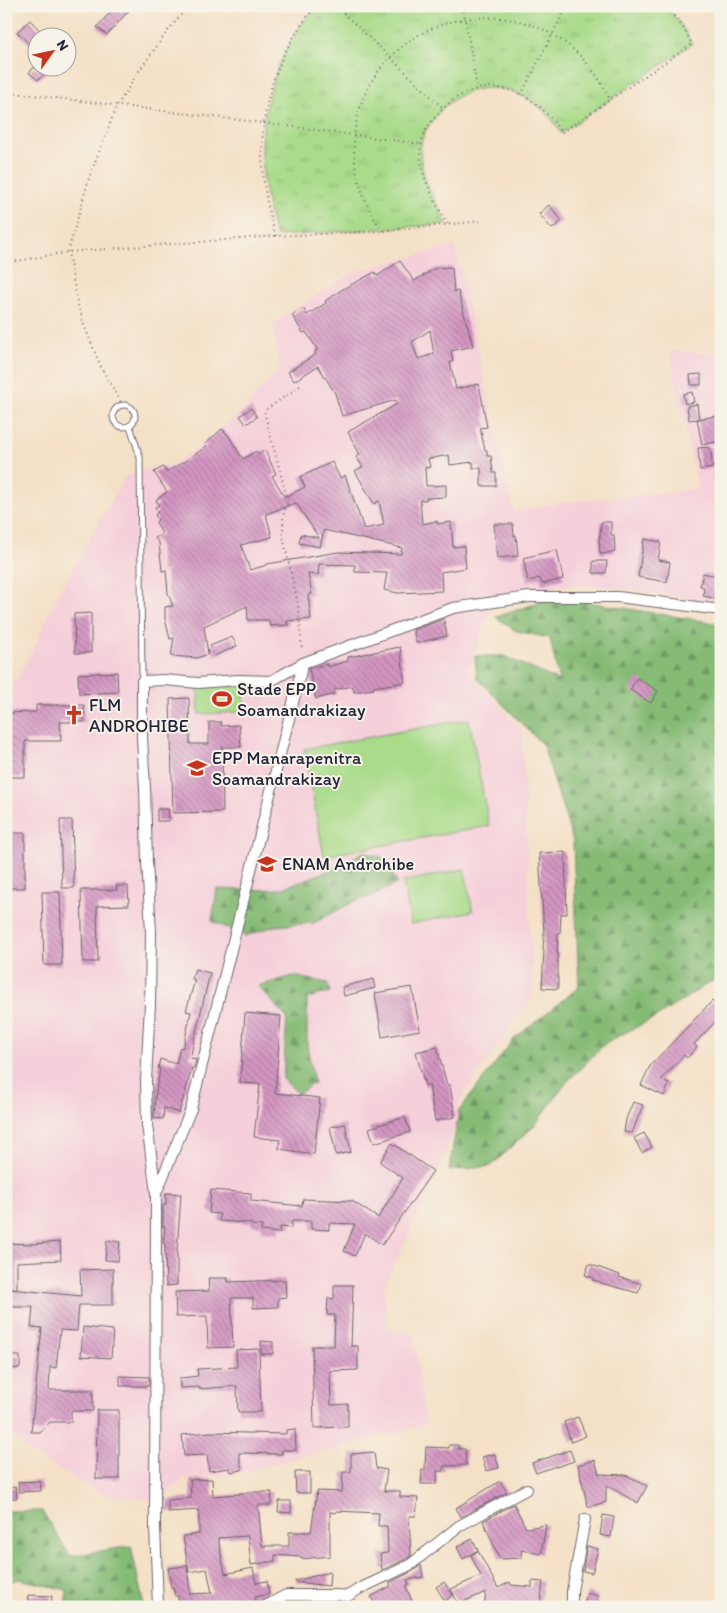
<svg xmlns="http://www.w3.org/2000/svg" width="727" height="1613" font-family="Itim,sans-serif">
	<defs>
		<pattern id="grass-tufts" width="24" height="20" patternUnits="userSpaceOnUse" patternTransform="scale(1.25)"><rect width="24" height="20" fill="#a9db8a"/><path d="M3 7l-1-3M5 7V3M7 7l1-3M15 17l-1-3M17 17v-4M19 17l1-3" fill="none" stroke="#91bc78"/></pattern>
		<pattern id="forest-firs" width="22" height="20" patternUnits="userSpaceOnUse" patternTransform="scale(1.25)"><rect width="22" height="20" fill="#86bb76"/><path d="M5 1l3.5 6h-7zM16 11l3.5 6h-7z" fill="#6d9862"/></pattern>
		<pattern id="building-back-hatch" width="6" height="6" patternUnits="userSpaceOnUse" patternTransform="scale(1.25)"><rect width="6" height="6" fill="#d496c2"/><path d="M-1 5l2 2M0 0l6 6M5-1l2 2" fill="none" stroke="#ac7a9f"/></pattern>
	</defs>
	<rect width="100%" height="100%" fill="#f7f3e8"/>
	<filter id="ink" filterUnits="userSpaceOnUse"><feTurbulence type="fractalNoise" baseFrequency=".02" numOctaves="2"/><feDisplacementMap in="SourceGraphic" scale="10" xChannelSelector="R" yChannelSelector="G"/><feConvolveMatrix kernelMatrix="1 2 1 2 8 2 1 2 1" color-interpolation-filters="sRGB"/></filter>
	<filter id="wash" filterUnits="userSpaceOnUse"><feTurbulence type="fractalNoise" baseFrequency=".0096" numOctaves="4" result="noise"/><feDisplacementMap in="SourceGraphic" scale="20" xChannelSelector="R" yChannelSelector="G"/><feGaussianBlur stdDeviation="1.12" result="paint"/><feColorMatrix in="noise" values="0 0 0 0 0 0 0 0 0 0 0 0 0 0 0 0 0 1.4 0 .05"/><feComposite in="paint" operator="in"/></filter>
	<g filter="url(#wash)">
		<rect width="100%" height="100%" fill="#f4e0c6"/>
		<!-- built -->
		<path fill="#f5cfd9" d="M455 246 514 512 556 503 676 492 698 487 680 404 670 351 721 354V605L646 591 583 585 557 586 491 609 468 670 522 732 533 996 460 1100 455 1127 432 1185 384 1287 389 1329 414 1334 425 1425 235 1474 183 1479 159 1501 102 1494 28 1451 6 1429V698L30 655 62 587 126 476 143 470 175 464 238 415 280 368 273 323 358 270Z"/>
		<!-- grass -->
		<path fill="url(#grass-tufts)" stroke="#667e62" d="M316 6H666L682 26 692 44 561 133C535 87 478 70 439 112 432 121 422 133 421 145 417 172 435 201 447 224L276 236C250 156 259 72 316 6Z"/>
		<!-- forest -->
		<path fill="url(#forest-firs)" stroke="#546e58" d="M556 597 721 624V975L658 1016 607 1042 566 1083 535 1125 491 1166 449 1171 459 1111 514 1039 579 987 573 841 543 745 477 678 475 656H504L559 681 550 638 516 631 496 617Z
			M363 852 384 858 397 883 378 894 355 901 314 923 275 926 245 936 212 921 217 889 249 890 280 889 333 869Z
			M293 976 327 983 330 992 307 998V1046L314 1083 298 1094 283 1079 287 1018 258 986Z
			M6 1511H42L70 1556 131 1546 144 1607H65L67 1590 19 1579 6 1583Z"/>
		<!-- green -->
		<path fill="#a9db8a" stroke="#667e62" d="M244 685 245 712 199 714 198 687Z
			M469 719 489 826 324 856 304 749Z
			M464 869 473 911 411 924 403 882Z"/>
		<g id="blocks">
			<!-- building -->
			<path fill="url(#building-back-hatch)" fill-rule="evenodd" d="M116 6H133L107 35 97 27Z
				M30 20 47 38H38V53L17 32Z
				M33 68H52L38 80 29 73Z
				M549 205 562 221 552 229 539 214Z
				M400 261 414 281 436 268 452 267 454 292 458 291 473 346 451 351 453 362H450L456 389 479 384 487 427 480 428 485 450H487V456H491L493 473H496V486H481V468H473V462L450 465 449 455 428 459 430 467 425 468 426 486 446 485V497L426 498V500H420L422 524 437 521V524L451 522 453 547 464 546 466 568 441 572 442 591 398 593 384 590 387 573 355 572V565L319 564 318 575 308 574 312 594 308 595 311 619 287 621 288 625 270 626 269 620H248L247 606 204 626 208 654 197 658 171 656 174 638 170 639 165 619V607L173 606 168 593 166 570 162 571 159 543 155 538 162 534 156 522 158 520 155 515 158 512 155 507 159 505 156 500 167 492 154 472 163 467 166 472 187 460 207 446 205 444 222 429 228 435 243 459 256 451 258 454 265 450 276 474 272 476 285 497 305 487 300 477 332 462 340 478 345 475 364 529 384 525 379 501 374 504 355 471 363 467 356 457 360 455 348 432 397 404 396 400 342 416 335 393 318 366 294 381 288 372 316 354 315 351 318 350 306 332 303 333 292 315 303 308 307 315 326 303 325 301 343 289 375 272 377 276ZM430 330 434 354 418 359 412 342ZM296 503 319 538 301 534 299 543 320 547 324 530 402 548 401 554 338 552 267 564V565L250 570 241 545 272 537 266 514Z
				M701 374V385H691L690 375Z
				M692 392 694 402 685 404 683 394Z
				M697 404 699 419 689 420 687 406Z
				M251 408 257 417 246 424 240 416Z
				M717 416 721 441 702 445 697 419Z
				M710 447 713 468 700 470 698 448Z
				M601 522H611V535H614L615 552 600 554 599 536H600Z
				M494 524H513L514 536 516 535 518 556 497 558Z
				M644 539 661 542 658 560 670 562 667 582 638 577Z
				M557 550 563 579 542 584 540 578 528 581 523 558Z
				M593 561H607L606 573H593Z
				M703 573 721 577V600L703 596 704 587 700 586Z
				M91 613V653H75L74 614Z
				M444 619 447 636 416 643 413 630Z
				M232 637 237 646 214 656 210 646Z
				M400 647 405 682 373 687 374 689 354 692 353 686 334 690 335 694 316 699 309 669 327 664V667L348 661V657Z
				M117 672 118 692 79 694 78 674Z
				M637 678 658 691 651 703 630 690Z
				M189 698 190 744H209V722H221V726L239 725 241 747H222L223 812 173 813 170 699Z
				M36 705H84V722H60L61 741H25V777H7V713L36 712Z
				M157 809H168L169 821H157Z
				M60 820H72L74 888H62Z
				M7 833H25V888H7Z
				M565 852 567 914H561L560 933H558L557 953H558V989L542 988 544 950 543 949 544 933 539 853Z
				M116 886H128L129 905 97 906 98 962H83L81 890H117Z
				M42 892H60L62 965H44Z
				M195 969 210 973 190 1058 196 1059 194 1068H192L179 1113 164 1108 163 1119 154 1118 155 1098 160 1069H158L160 1059 176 1064 180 1047 183 1048 191 1012 186 1011 195 980 192 979Z
				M373 979 375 988 344 996 342 987Z
				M412 987 420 1030 382 1037 375 993Z
				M712 1001 721 1010V1016L694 1044 697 1047 687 1058 684 1055 661 1080 669 1084 664 1096 641 1085 650 1066Z
				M245 1013 281 1016 275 1093 320 1098 314 1154 279 1149 280 1140 254 1137 260 1084 240 1083Z
				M437 1047 447 1085H450L455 1117 435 1121 429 1085 425 1086 416 1052Z
				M633 1102 643 1105 632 1133 624 1132 626 1119Z
				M405 1117 410 1132 374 1143 369 1128Z
				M345 1124 351 1152 336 1155 330 1127Z
				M644 1133 652 1147 642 1153 634 1138Z
				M392 1143 433 1171 382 1245 365 1233 355 1256 344 1251 355 1224 329 1223V1230L311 1229V1221H292L291 1228 280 1227 279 1233 261 1231 262 1226 251 1225V1223L219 1221 220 1214 209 1213 211 1190 251 1193V1201L302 1206 303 1199 352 1201 378 1218 403 1178 380 1162Z
				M166 1193 181 1194 177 1250V1285L166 1286 165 1244 163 1243 165 1227H163V1205H166Z
				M107 1240 120 1242 118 1261 105 1260Z
				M60 1242 61 1260 17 1262V1289L6 1288V1243L32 1244Z
				M589 1264 620 1275 619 1277 642 1284 638 1293 601 1283V1282L592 1280 593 1278 585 1275Z
				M113 1269V1305H79L77 1331 60 1330 56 1368 50 1367 49 1390H93V1411H71V1422H50L40 1432H31L42 1328 31 1327 33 1307H9V1289L81 1296 80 1270Z
				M208 1278H228V1282L285 1280 286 1297 278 1298V1307L253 1308V1298H231L233 1347 208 1348 207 1316 176 1317 175 1292 209 1291Z
				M334 1285H353L351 1346H358V1370L330 1371 331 1405 348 1404V1427L314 1428 312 1346H334L335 1315H327L328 1298 334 1299Z
				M83 1327 113 1330 111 1358 81 1356Z
				M261 1341 273 1342V1354H261Z
				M259 1349 261 1412H238L237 1386 199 1389V1387L180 1388V1378L198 1376 197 1369 237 1367 236 1350Z
				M7 1356H20V1368L8 1369Z
				M120 1376 149 1377V1386H120Z
				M97 1410H119V1479H96Z
				M578 1417 586 1436 571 1442 564 1422Z
				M295 1429 296 1450H282V1454L239 1453 242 1470 231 1472 230 1468 209 1471 207 1455 184 1456 182 1435 210 1432 286 1434V1430Z
				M449 1445H458V1449H465L466 1465 444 1466 443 1471H437V1484H421L422 1470H425L426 1447 449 1448Z
				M570 1450 574 1461 556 1467V1466L536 1473 532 1463Z
				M374 1452 376 1468 387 1470 384 1491H400V1497L418 1498 416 1516H409L411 1556 406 1559 382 1570 380 1554 388 1553 387 1526H378L379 1513 336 1511V1513L330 1512V1556L301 1559V1557L275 1555V1561L251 1565 248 1536 218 1538 225 1574 253 1568 256 1583 267 1581 269 1594 255 1597V1607H178V1596H175L173 1587H171L168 1568 187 1566 190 1594 212 1593 207 1569 189 1572 183 1536 199 1534V1510L168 1512V1500L191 1498 190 1480 212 1479 213 1496 240 1494V1493H248V1492H272L271 1505H258L262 1546H289V1532H311L317 1491 342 1492 343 1472H351V1454Z
				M495 1454 499 1468 486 1471 482 1457Z
				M595 1460 599 1474 626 1475 647 1486 638 1503 606 1485V1502L588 1507 578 1465Z
				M295 1472H310V1493H296Z
				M40 1481 41 1491 19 1492 18 1482Z
				M500 1481 507 1492 461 1517 456 1508Z
				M16 1487 17 1498 6 1499V1488Z
				M279 1501H291V1513L278 1512Z
				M514 1504 526 1528 546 1525 541 1554 521 1550 522 1558 500 1559 483 1521Z
				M603 1515 614 1517 611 1537 600 1535Z
				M472 1539 478 1550 463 1559 457 1547Z
				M587 1546 598 1549 592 1573 583 1571Z
				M478 1551 498 1588 510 1582 511 1585 532 1587V1581L543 1582 540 1607H484L486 1592 458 1604 451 1589 481 1576 471 1555Z
				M421 1565 423 1577 407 1580 409 1584 406 1586 414 1607H377L371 1597 391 1586 389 1583 413 1571Z
				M330 1572 329 1586 295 1582V1581Z
				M444 1582 453 1595 445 1601 436 1587Z
				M587 1593 598 1596 596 1607H583Z
				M28 1595 52 1596 51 1607H27Z"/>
		</g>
	</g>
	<g filter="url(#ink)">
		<use href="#blocks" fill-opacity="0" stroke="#6c646c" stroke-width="1"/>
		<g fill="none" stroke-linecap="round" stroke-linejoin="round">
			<defs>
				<path id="service" d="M113 416a11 11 0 1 1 22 0a11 11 0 1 1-22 0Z
					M130 426 140 457 142 681"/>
				<path id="minor" d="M157 1191 191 1109 303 663
					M158 1607 155 1526 156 1192 147 1125 146 1081 150 1004 151 932 147 861 145 788 142 737V681L164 680 198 683 237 680 271 681 303 663 453 608 529 597H618L721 610
					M264 1607 286 1595H337L348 1596 359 1589 410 1565 459 1526 527 1489
					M572 1607V1591L585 1519"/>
			</defs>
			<!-- service casing -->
			<use href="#service" stroke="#6c646c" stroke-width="7"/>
			<!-- minor casing -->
			<use href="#minor" stroke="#6c646c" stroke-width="12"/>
			<!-- path -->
			<path stroke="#6c646c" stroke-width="2" stroke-dasharray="1 4" stroke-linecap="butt" d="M336 6 443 108
				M463 6 477 88
				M6 92 264 123 421 144
				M521 95 567 6
				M447 224C435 201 417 172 421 145 422 133 432 120 440 112 478 69 535 87 561 133L692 44 682 26 666 6
				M383 231C336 167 346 82 414 38 432 26 453 20 474 18 536 13 585 45 610 100
				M276 236C250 155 259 73 316 6
				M6 263 68 252 276 236 383 231 481 221
				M300 386 264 411 288 502 283 516V537L298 604 302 651
				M123 406 101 367 84 325 77 301 68 252 90 175 117 106 139 71 167 32 188 6"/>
			<!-- service -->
			<use href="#service" stroke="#fff" stroke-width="5"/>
			<!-- minor -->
			<use href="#minor" stroke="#fff" stroke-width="10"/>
		</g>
	</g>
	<!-- icons -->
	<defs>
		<symbol id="stadium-bare" viewBox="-9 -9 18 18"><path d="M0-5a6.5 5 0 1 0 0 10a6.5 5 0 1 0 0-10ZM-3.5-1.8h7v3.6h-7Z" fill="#c8321e" stroke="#f7f3e8" stroke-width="2.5" paint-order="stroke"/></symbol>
		<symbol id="church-bare" viewBox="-9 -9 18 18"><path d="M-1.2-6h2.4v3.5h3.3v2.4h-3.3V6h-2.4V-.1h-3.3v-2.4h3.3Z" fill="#c8321e" stroke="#f7f3e8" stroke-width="2.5" paint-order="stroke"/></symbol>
		<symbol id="school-bare" viewBox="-9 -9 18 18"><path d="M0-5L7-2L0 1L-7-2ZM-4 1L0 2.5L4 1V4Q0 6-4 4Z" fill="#c8321e" stroke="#f7f3e8" stroke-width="2.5" paint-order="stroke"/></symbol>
		<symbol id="university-bare" viewBox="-9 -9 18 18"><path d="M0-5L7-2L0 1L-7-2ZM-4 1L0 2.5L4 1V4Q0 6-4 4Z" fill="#c8321e" stroke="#f7f3e8" stroke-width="2.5" paint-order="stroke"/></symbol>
	</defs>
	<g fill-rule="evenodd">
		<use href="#stadium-bare" x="208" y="685" width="28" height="28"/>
		<use href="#church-bare" x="60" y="701" width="28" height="28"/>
		<use href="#school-bare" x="183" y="754" width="28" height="28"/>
		<use href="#university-bare" x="253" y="850" width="28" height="28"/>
	</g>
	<g text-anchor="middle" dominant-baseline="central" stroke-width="4" stroke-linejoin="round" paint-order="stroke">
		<!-- poi labels -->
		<g font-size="18" fill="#22223b" stroke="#f7f3e8" text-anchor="start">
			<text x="237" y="689">Stade EPP<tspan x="237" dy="21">Soamandrakizay</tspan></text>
			<text x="89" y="705">FLM<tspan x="89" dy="21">ANDROHIBE</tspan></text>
			<text x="212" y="758">EPP Manarapenitra<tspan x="212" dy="21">Soamandrakizay</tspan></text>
			<text x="282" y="864">ENAM Androhibe</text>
		</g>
	</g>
	<!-- margin -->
	<rect width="727" height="1613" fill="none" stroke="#f7f3e8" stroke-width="25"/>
	<!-- north arrow -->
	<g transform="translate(52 52) rotate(57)"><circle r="24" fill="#f7f3e8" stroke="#a29fa3"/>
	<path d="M0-4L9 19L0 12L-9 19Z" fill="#c8321e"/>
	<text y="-8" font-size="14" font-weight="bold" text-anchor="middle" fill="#22223b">N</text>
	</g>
</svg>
